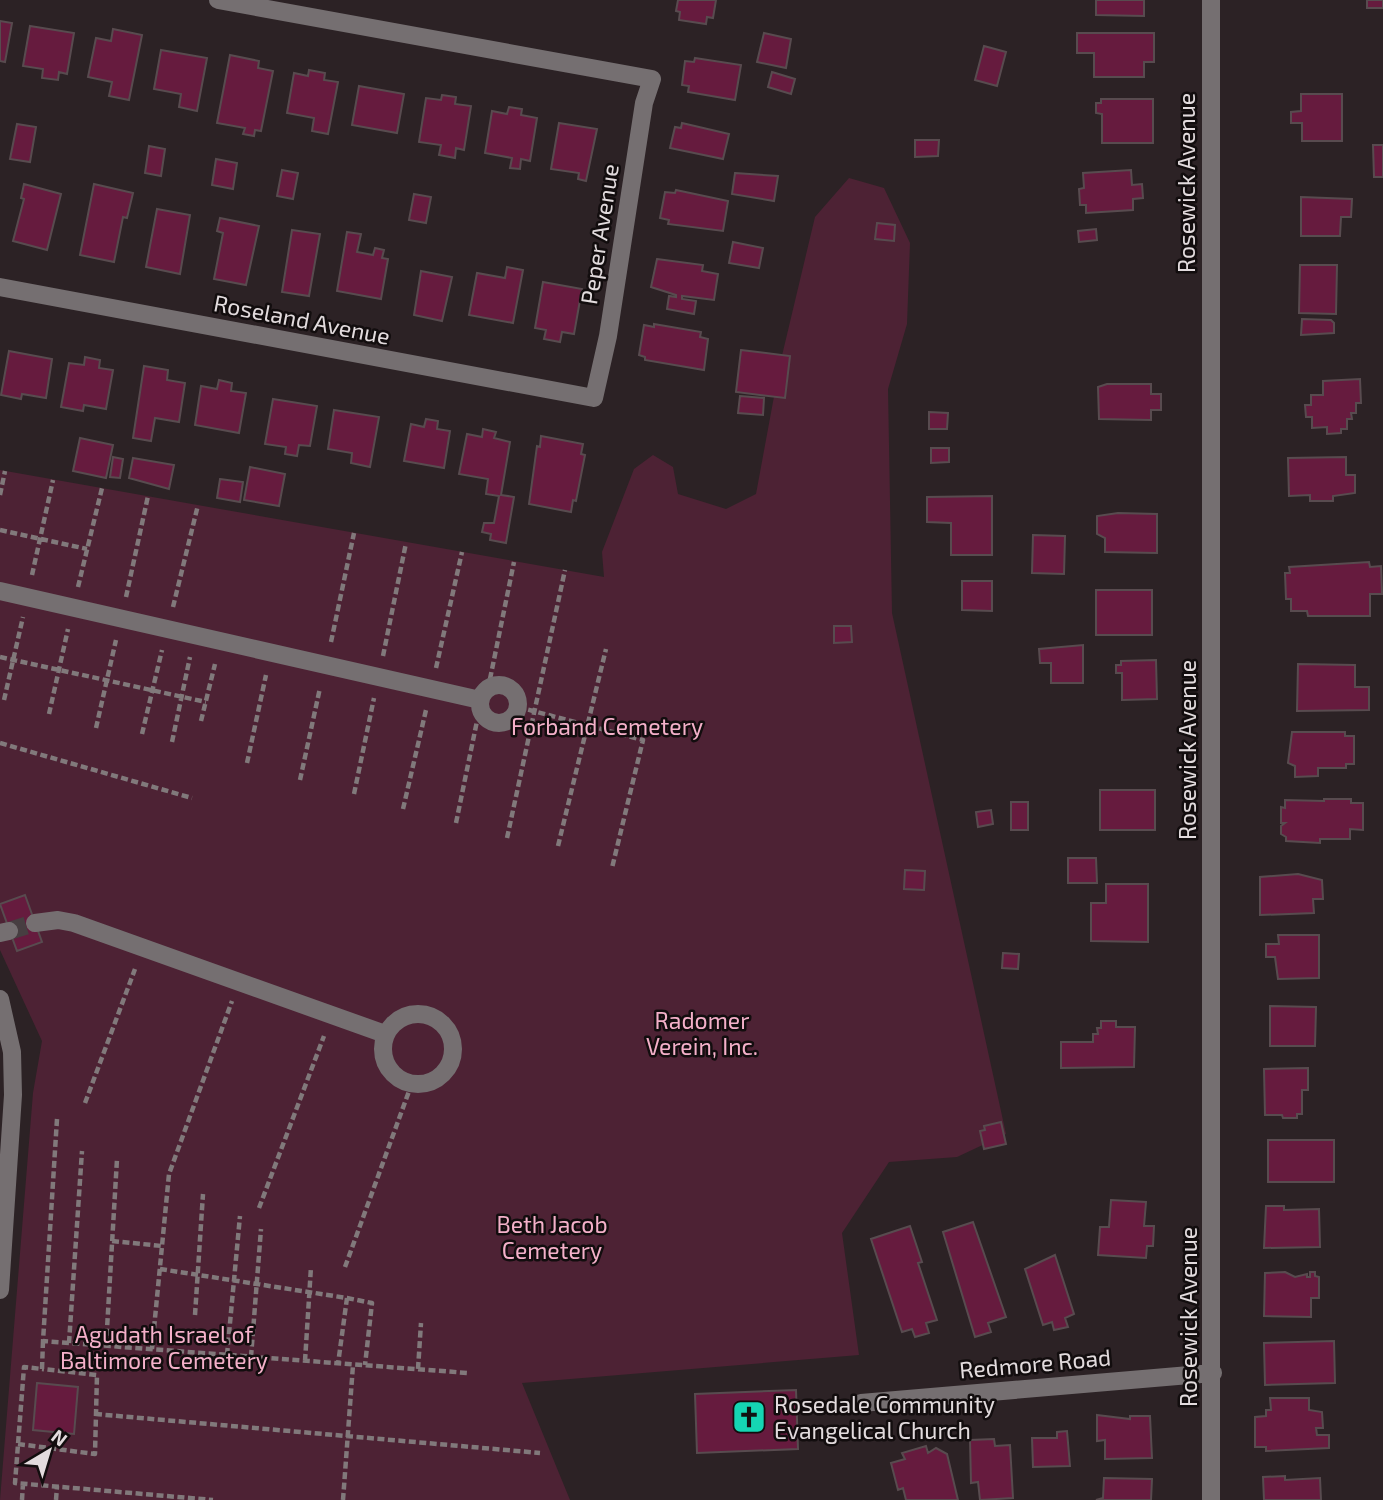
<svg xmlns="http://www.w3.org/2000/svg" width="1383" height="1500" font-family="'Exo 2',sans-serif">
	<rect width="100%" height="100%" fill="#2c2225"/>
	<!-- green -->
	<path fill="#4d2234" d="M849 178 884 188 910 243 907 324 888 389 892 613 1006 1134 957 1157 889 1162 842 1233 859 1355 522 1383 570 1500H0L33 1093 42 1041 0 950V470L604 577 602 552 634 469 653 455 673 467 678 494 726 509 756 494 780 364 815 217Z"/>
	<!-- building -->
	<path fill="#661b3e" stroke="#584b4f" stroke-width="2" d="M678 0H716L713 18 707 17 706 24 679 20 680 12 676 11Z
		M1096 0H1144V16L1096 15Z
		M1367 0H1383V8H1367Z
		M0 21 12 23 5 62 0 61Z
		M30 26 74 33 67 74 59 72 58 80 42 78 43 69 23 66Z
		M113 29 142 35 129 100 109 96 112 82 88 77 96 38 111 41Z
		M764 33 791 39 786 68 757 62Z
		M1077 33H1154V62H1144V77H1094V53H1077Z
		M984 46 1006 52 997 86 975 80Z
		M161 50 207 58 197 111 179 107 181 94 154 89Z
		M230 55 259 61 258 68 273 71 261 131 255 130 254 136 243 134 245 128 217 123Z
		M695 58 741 65 735 100 688 92 689 86 682 85 685 61 694 62Z
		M309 70 325 73 324 80 338 82 328 134 312 131 314 118 287 113 294 73 308 76Z
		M772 72 795 79 791 94 768 87Z
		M359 86 404 94 397 133 352 125Z
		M1301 94H1342V141H1302V123H1291V112L1301 111Z
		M442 95 456 97 455 104 471 106 464 150 456 148 455 158 439 155 441 145 419 142 426 98 441 100Z
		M1101 99H1153V143H1102V114L1096 113V103H1101Z
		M509 107 522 109 521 115 537 118 530 161 521 159 520 169 510 168 512 158 485 153 492 111 507 114Z
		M559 123 597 129 586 181 578 179 579 173 551 169Z
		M682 123 729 134 723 159 670 148 675 127 681 128Z
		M17 124 36 127 30 162 10 159Z
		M915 140H939L938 156 915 157Z
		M1373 145H1383V177H1374Z
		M149 146 165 149 161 176 145 173Z
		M216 159 237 163 233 189 212 185Z
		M282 170 298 173 293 199 277 196Z
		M1131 170 1132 185 1142 184 1143 198 1133 199V210L1086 213V205H1080L1079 189 1084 188 1083 173Z
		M735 173 778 176 774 201 732 194Z
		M24 184 61 194 47 250 13 241 24 199 21 198Z
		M94 184 133 193 127 218 123 217 114 262 80 255Z
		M676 190 728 201 723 231 668 224 669 220 660 218 665 192 675 193Z
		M414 194 431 197 426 223 409 220Z
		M1301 197 1352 199 1351 217H1341L1340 236H1301Z
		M157 209 190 215 180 274 146 267Z
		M220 218 259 226 246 285 214 279 223 233 217 231Z
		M877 223 895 225 894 241 875 239Z
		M1096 229 1097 240 1079 242 1078 231Z
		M292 230 320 234 309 296 282 292Z
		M347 232 361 234 357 252 373 255 375 248 384 250 382 258 388 259 381 299 337 291Z
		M733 242 763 248 759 268 729 263Z
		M657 259 703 265 702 271 718 274 714 300 682 296V299L696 301 694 314 667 309 669 296 676 297V295L651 287Z
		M1300 265H1337L1336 314 1299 313Z
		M507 267 523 270 513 323 469 315 477 273 505 278Z
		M421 271 452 277 442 321 414 315Z
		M543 282 582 289 574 334 562 332 560 342 544 339 546 330 535 328Z
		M1302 319 1331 320 1334 323V333L1301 335Z
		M654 324 701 332 700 337 708 339 704 370 645 360V357L639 355 644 325 654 327Z
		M741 350 790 356 785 398 736 392Z
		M9 351 52 359 46 398 22 394 21 399 1 395Z
		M85 357 100 360 99 368 113 370 106 409 84 405 83 411 61 407 69 363 84 365Z
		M144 366 168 370 167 380 185 383 179 422 155 418 151 441 133 438Z
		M1360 379 1361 403H1356V413H1351L1352 419H1347V429H1341V433L1327 434V427L1312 428V417H1306L1305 405H1311V395H1323V381Z
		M219 380 232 383 231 391 246 393 239 433 195 425 201 386 217 389Z
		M1107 384H1151V394H1161V410H1151V420L1099 419 1098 387Z
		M740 396 764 398 763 415 738 413Z
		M273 399 317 406 310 446 299 445 297 456 285 454 286 447 265 444Z
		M334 410 379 417 370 467 351 463 352 453 328 449Z
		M929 412 948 413 947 429H929Z
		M426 419 438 421 437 429 450 431 444 468 404 461 411 424 424 427Z
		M483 429 496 432 494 438 510 442 501 495 514 497 506 543 490 540 491 534 482 532 484 523H494L499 496 486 494 488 479 459 474 467 434 482 437Z
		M541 436 583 444 581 454 585 455 576 501 573 500 571 512 529 504 537 446 540 447Z
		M80 438 113 445 106 478 73 471Z
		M931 448H949V462L931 463Z
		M113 457 123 459 120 478 110 477Z
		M1346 457V475H1355V493L1333 496V501H1310V495L1289 496 1288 458Z
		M133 458 174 465 169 489 129 478Z
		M250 467 285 474 279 506 244 500Z
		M220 479 243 482 240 502 217 498Z
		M992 496V555H951V523L927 522V497Z
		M1118 513 1157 514V553L1105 552V538L1097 534V516Z
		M1033 535 1065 536 1064 574 1032 573Z
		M1369 562 1370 567 1381 566 1382 594H1370V616H1308L1307 611H1291V599H1286L1285 573H1290L1289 567Z
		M962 581H992V611L962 610Z
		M1096 590H1152V635H1096Z
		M834 626H851L852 642 834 643Z
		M1083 645V683H1051V663H1040L1039 649Z
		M1156 660 1157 699 1122 700V673H1116V665H1121V661Z
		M1298 664 1355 665V687H1369V710L1297 711Z
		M1292 732H1345V736H1354V764H1346V768H1318V776L1295 777V766L1288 763Z
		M1100 790H1155V830H1100Z
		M1324 799H1351V803H1363V830L1350 829V839H1320V843L1286 841V837L1281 834V826L1285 823H1281V807L1285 808V800L1324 801Z
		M1011 802H1028V830H1011Z
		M991 810 993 824 978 827 976 812Z
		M1068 858H1096L1097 883H1068Z
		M905 870 925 871 924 890 904 889Z
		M1298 874 1322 880 1323 899H1313L1314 913 1260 915V877Z
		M1106 884H1148V942L1091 941V903H1106Z
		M25 895 42 942 17 951 0 904Z
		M1278 935H1319V978L1278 979 1275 957H1266V944H1279Z
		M1003 953 1019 954 1018 969 1002 968Z
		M1270 1006 1316 1007 1315 1046H1270Z
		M1101 1021H1116V1027H1135L1134 1067 1061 1068V1042H1093V1034H1098L1097 1028H1101Z
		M1308 1068V1090H1302V1114H1297V1118H1283L1282 1115H1265L1264 1069Z
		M1001 1122 1006 1144 984 1149 980 1131 985 1130 984 1126Z
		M1268 1140H1334V1182H1268Z
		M1111 1200 1146 1202 1144 1226H1154L1153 1246H1147L1146 1258 1098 1255 1100 1227H1109Z
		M1266 1206H1284V1210L1319 1209 1320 1247 1264 1248Z
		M973 1222 1006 1317 988 1323 991 1332 975 1337 943 1232Z
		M910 1226 922 1262 918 1263 937 1320 926 1323 929 1333 915 1337 912 1329 902 1332 871 1239Z
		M1055 1255 1074 1314 1065 1318 1068 1327 1054 1330 1052 1322 1043 1325 1025 1269Z
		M1285 1272 1295 1277 1307 1274V1277H1310V1272H1315V1276L1319 1277V1298H1311V1317L1264 1316 1265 1273Z
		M1334 1341 1335 1383 1265 1385 1264 1343Z
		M37 1383 78 1387 74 1434 33 1430Z
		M796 1390 798 1449 697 1453 695 1394Z
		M1270 1398H1309V1410L1322 1412 1323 1428H1316L1317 1435H1329V1448L1266 1451V1447H1255V1417L1266 1416V1410H1271Z
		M1097 1415 1130 1419V1416H1150L1152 1458 1105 1459V1440L1097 1441Z
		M1067 1431 1070 1466 1033 1467 1032 1438H1057V1432Z
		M994 1439 995 1446 1010 1445 1013 1498 980 1500 978 1482 971 1483 970 1440Z
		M926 1446 928 1453 936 1448 947 1454 958 1500H906L903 1488 898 1490 891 1463 905 1459 902 1453Z
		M1285 1476V1480L1320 1478 1321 1500H1264L1263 1477Z
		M1104 1478 1152 1479 1151 1500H1096L1103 1498Z"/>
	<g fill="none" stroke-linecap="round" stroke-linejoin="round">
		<!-- minor-tunnel -->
		<path stroke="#473e41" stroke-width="18" stroke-dasharray="18 9" stroke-linecap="butt" d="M9 931 35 923"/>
		<!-- path -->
		<path stroke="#81797b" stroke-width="4.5" stroke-dasharray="7 3.5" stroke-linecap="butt" d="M0 495 5 471
			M0 530 87 549
			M32 575 53 480
			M78 587 102 488
			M126 597 148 496
			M173 607 198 505
			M331 642 354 533
			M383 656 406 543
			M0 657 206 702
			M436 668 462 552
			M490 679 514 562
			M4 700 23 617
			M518 707 643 740 612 868
			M49 714 68 629
			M201 721 215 664
			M96 728 116 640
			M142 734 162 650
			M172 742 190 657
			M0 743 192 798
			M247 763 266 675
			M300 780 320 688
			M354 794 374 698
			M403 809 426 710
			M456 823 477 721
			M507 838 565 570
			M558 846 606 649
			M85 1103 135 969
			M57 1119 43 1341 468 1373
			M259 1208 324 1036
			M112 1241 162 1246
			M345 1267 412 1083
			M160 1269 347 1298 338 1364
			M347 1298 372 1303 365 1365
			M195 1315 203 1194
			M43 1341 42 1369 24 1367 15 1483 213 1500
			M69 1343 82 1151
			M106 1346 117 1159
			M152 1349 169 1174 232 1001
			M227 1355 240 1216
			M251 1357 261 1229
			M305 1361 311 1267
			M418 1369 421 1323
			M95 1414 540 1453
			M18 1444 95 1454 97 1375 42 1369
			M22 1500 23 1483
			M56 1500 57 1486
			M343 1500 353 1365"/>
		<!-- minor -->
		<path stroke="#756f71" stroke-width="18" d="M1211 0V1500
			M0 287 594 398 608 336 644 103 652 79 218 0
			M0 591 480 700
			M480 704a19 19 0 1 1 38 0a19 19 0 1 1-38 0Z
			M35 923 58 920 74 923 385 1034
			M0 933 9 931
			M0 999 12 1052 13 1095 0 1290
			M383 1049a35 35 0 1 1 70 0a35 35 0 1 1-70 0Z
			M861 1403 1213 1373"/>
	</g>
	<!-- icons -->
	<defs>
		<symbol id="church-square" viewBox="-11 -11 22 22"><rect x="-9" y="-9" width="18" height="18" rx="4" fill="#15d5b3" stroke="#120d0e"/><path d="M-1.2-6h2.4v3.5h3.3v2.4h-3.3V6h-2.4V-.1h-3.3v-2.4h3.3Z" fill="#111"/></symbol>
	</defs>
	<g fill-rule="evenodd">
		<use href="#church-square" x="730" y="1398" width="38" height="38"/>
	</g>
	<g text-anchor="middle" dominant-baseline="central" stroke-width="5" stroke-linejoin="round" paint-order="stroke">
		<!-- street labels -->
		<g font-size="23" fill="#e2dbdd" stroke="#120d0e">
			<text transform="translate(1186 183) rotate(-90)">Rosewick Avenue</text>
			<text transform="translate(599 234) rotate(-81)">Peper Avenue</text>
			<text transform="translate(302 319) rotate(11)">Roseland Avenue</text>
			<text transform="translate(1187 750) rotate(-90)">Rosewick Avenue</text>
			<text transform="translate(1188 1317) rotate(-90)">Rosewick Avenue</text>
			<text transform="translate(1035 1363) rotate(-5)">Redmore Road</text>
		</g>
		<!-- park labels -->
		<g font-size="23" fill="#f4b0c9" stroke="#120d0e">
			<text x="607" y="726">Forband Cemetery</text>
			<text x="702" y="1020">Radomer<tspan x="702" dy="26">Verein, Inc.</tspan></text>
			<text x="552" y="1224">Beth Jacob<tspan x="552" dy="26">Cemetery</tspan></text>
			<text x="164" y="1334">Agudath Israel of<tspan x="164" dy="26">Baltimore Cemetery</tspan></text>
		</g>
		<!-- poi labels -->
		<g font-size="23" fill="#e2dbdd" stroke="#120d0e" text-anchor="start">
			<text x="774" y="1404">Rosedale Community<tspan x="774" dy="26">Evangelical Church</tspan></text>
		</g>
	</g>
	<!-- north arrow -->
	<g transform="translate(49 1451) rotate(38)" stroke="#120d0e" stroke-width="5" paint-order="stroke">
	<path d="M0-5L12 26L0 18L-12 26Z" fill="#e2dbdd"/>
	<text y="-10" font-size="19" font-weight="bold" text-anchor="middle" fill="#e2dbdd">N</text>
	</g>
</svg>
